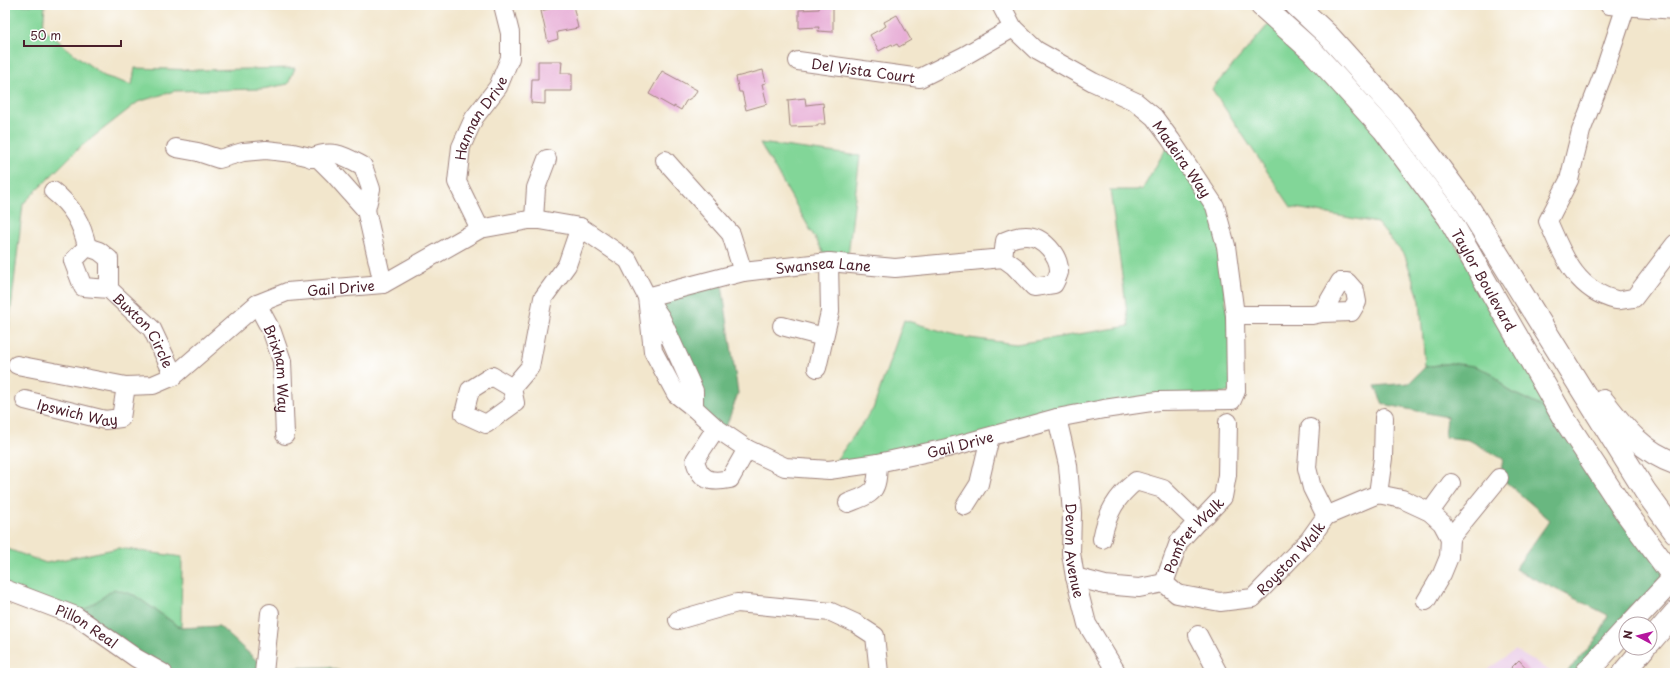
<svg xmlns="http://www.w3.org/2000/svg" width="1680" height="678" font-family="'Playpen Sans',sans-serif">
	<rect width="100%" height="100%" fill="#fff"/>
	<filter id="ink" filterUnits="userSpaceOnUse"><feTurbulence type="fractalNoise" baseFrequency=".025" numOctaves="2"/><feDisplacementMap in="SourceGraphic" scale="8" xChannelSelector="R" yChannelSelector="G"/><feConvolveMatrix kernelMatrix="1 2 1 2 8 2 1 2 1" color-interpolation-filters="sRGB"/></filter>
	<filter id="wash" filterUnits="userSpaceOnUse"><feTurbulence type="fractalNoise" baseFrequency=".012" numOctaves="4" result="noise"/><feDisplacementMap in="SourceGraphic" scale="16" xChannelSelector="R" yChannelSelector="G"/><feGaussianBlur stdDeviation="0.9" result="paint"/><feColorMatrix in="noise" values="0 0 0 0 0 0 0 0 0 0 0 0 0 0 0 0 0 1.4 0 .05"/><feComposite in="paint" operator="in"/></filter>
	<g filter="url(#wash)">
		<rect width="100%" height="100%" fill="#f2e6cc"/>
		<!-- built -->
		<path fill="#ecd1ea" d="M1515 650 1553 673H1483Z"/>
		<!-- green -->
		<path fill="#82d698" stroke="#667a62" d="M5 5H45L43 28 73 53 104 76 132 85 135 68 199 70 295 68 288 84 262 89 174 91 138 102 79 148 23 204 5 361Z
			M1275 17 1384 130 1563 417 1507 390 1492 373 1451 363 1425 367 1420 301 1405 256 1377 223 1291 207 1212 89Z
			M1171 140 1215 206 1236 391 1158 401 829 470 873 409 904 320 962 337 1016 344 1129 326 1110 190H1142Z
			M760 143 860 156 847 264 829 262Z
			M5 548 46 563 119 548 182 557 181 628 134 595 114 590 76 616 5 589Z"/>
		<!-- forest -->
		<path fill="#69b780" stroke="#5a6b56" d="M721 278 738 393 724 433 694 408 647 297Z
			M1451 363 1474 366 1492 373 1507 390 1563 417 1674 578 1586 673H1565L1582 656 1600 634 1608 615 1515 569 1550 520 1500 477 1503 459 1469 440 1445 437 1447 417 1383 404 1375 386 1409 383 1425 367Z
			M114 589 134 595 181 628 219 626 265 668 329 667 345 673H163L76 616Z"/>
		<g id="blocks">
			<!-- building -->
			<path fill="#e7acd5" d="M559 5H573L578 28 557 32 558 39 548 42 541 11 559 6Z
				M820 5H833V32L818 31 819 27 799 28V10L819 9Z
				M897 15 911 40 899 47 897 44 893 46 892 44 879 51 870 35 886 26 884 22Z
				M538 61H562L561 73H572V91H545V104L531 103 532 79H538Z
				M763 70 766 83 762 84 767 104 746 110 742 92H739L736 77Z
				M662 71 697 90 694 96 686 101 681 110 674 106V108L649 94Z
				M805 98 806 105 823 103 825 124H818V126L790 127 788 100Z
				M1519 660 1531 673H1506Z"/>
		</g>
	</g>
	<g filter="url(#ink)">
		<use href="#blocks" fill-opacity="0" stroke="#9e827c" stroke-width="1"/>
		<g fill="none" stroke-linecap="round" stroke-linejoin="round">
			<defs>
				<g id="minor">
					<path d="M1609 5 1675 10"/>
					<path d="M1626 6 1604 72 1581 131 1569 180 1548 221C1563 255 1575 290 1616 300 1621 301 1629 298 1634 298L1675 244"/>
					<path id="s1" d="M798 61 920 78 964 56 1013 28"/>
					<path d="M176 148 198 152 219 159 243 152 266 150 293 153 319 159 335 175 366 210 383 284"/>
					<path d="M311 158C333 148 344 156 363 166L371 189 366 210"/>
					<path d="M665 160 731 234 743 272"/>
					<path d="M53 191C72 206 82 223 87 247"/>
					<path d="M534 219 536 188 547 159"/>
					<path id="s2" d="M480 229 457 182 461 147 474 118 498 87 510 58V33L503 5"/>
					<path id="s3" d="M109 289V259L99 251 87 247 73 261 83 287 109 289 152 329 174 376"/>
					<path id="s4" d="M647 297 743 272 829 262 895 268 1003 258 1014 266 1034 287 1054 284C1056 280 1058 276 1059 272 1060 256 1043 236 1026 236 1019 236 1012 238 1005 241L1003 258"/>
					<path id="s5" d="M257 304 272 332 282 361 285 435"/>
					<path d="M1235 315H1312L1322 313 1351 312 1357 302 1355 291 1347 282H1340L1322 313"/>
					<path d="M782 326 824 337"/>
					<path id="s6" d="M17 365 126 386 153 385 174 376 257 304 287 292 383 284 480 229 534 219 580 227 628 260 647 297 661 318 694 391V408L676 394 653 351 647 297"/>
					<path d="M817 368 830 312 829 262"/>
					<path d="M492 376 512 388 515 403 486 424 464 414 470 390Z"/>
					<path d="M512 388 530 367 543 298 567 265 580 227"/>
					<path id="s7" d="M25 400 105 420 121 418 126 386"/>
					<path id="s8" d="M694 408 716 428 747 449 785 467 829 470 878 463 947 448 1057 418 1104 409 1158 401 1232 400 1236 391 1235 315 1226 246 1215 206 1171 140 1154 117 1136 102 1093 82 1036 50 1013 28 1001 5"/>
					<path id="s9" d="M1057 418 1068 465 1072 513 1071 553 1075 577 1087 624 1117 673"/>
					<path d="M716 428 695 460C700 481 711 483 730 479L747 449"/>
					<path d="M1310 428 1307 468 1312 488 1326 516"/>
					<path d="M1378 494 1383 458 1384 417"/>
					<path d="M848 503C875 493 877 492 878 463"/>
					<path d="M965 506 979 484 990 437"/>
					<path d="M1430 512 1451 483"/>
					<path d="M1450 538 1499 478"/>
					<path d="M1102 539C1107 513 1116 497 1136 481L1163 489 1197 522"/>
					<path id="s10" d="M1075 577 1105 585 1139 588 1164 583 1179 542 1197 522 1205 516 1223 497 1227 475 1228 422"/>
					<path id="s11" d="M1164 583 1177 594 1220 602 1253 598 1309 540 1326 516 1378 494 1402 499 1430 512 1442 523 1450 538 1449 557 1442 574 1426 601"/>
					<path id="s12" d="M5 589 76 616 136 658 163 673"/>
					<path d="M678 620 737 603 831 612 855 623 875 636 879 673"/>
					<path d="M1198 635 1218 673"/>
					<path d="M264 673 270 613"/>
				</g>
				<g id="major">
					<path id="s13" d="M1261 5 1312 51 1384 130 1449 218 1563 417 1622 507 1675 579"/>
					<path d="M1296 5 1328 35 1401 116 1467 205 1645 491 1675 532"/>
					<path d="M1603 401C1624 428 1642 452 1675 463"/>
					<path d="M1631 624 1675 577"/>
					<path d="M1650 642 1675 613"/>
					<path d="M1586 673 1626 629"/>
					<path d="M1623 673 1644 648"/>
				</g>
			</defs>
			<!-- minor casing -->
			<use href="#minor" stroke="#9e827c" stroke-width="20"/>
			<!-- major casing -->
			<use href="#major" stroke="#9e827c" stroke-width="24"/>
			<!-- minor -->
			<use href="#minor" stroke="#fff" stroke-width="18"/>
			<!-- major -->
			<use href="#major" stroke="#fff" stroke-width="22"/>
		</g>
	</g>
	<g text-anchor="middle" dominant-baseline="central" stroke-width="4" stroke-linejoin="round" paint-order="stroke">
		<!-- street labels -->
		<g font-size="14" fill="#4a1f2b" stroke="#fff">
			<text stroke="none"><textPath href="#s1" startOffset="66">Del Vista Court</textPath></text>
			<text stroke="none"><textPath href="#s2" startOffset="122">Hannan Drive</textPath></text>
			<text transform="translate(1182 159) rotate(55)">Madeira Way</text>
			<text stroke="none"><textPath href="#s4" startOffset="180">Swansea Lane</textPath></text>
			<text stroke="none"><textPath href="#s13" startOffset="356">Taylor Boulevard</textPath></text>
			<text stroke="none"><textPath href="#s6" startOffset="357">Gail Drive</textPath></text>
			<text stroke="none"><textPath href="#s3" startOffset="184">Buxton Circle</textPath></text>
			<text stroke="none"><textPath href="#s5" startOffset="69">Brixham Way</textPath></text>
			<text stroke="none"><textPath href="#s7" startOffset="54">Ipswich Way</textPath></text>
			<text stroke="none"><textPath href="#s8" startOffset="287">Gail Drive</textPath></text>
			<text stroke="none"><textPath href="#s10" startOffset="148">Pomfret Walk</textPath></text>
			<text stroke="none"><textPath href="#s9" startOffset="134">Devon Avenue</textPath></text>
			<text stroke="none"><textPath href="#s11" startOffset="149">Royston Walk</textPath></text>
			<text stroke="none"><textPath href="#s12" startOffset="90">Pillon Real</textPath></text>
		</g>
	</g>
	<!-- margin -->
	<rect width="1680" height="678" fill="none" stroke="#fff" stroke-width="20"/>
	<!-- north arrow -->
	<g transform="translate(1638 636) rotate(277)"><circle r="19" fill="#ffffff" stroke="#b7a5aa"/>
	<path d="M0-3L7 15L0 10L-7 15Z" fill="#b5179e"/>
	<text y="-6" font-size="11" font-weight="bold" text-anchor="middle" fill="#4a1f2b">N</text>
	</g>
	<!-- scale -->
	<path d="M24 40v6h97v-6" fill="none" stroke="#4a1f2b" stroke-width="2"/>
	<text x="30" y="40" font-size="12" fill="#4a1f2b" stroke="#ffffff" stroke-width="3" paint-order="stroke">50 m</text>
</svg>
